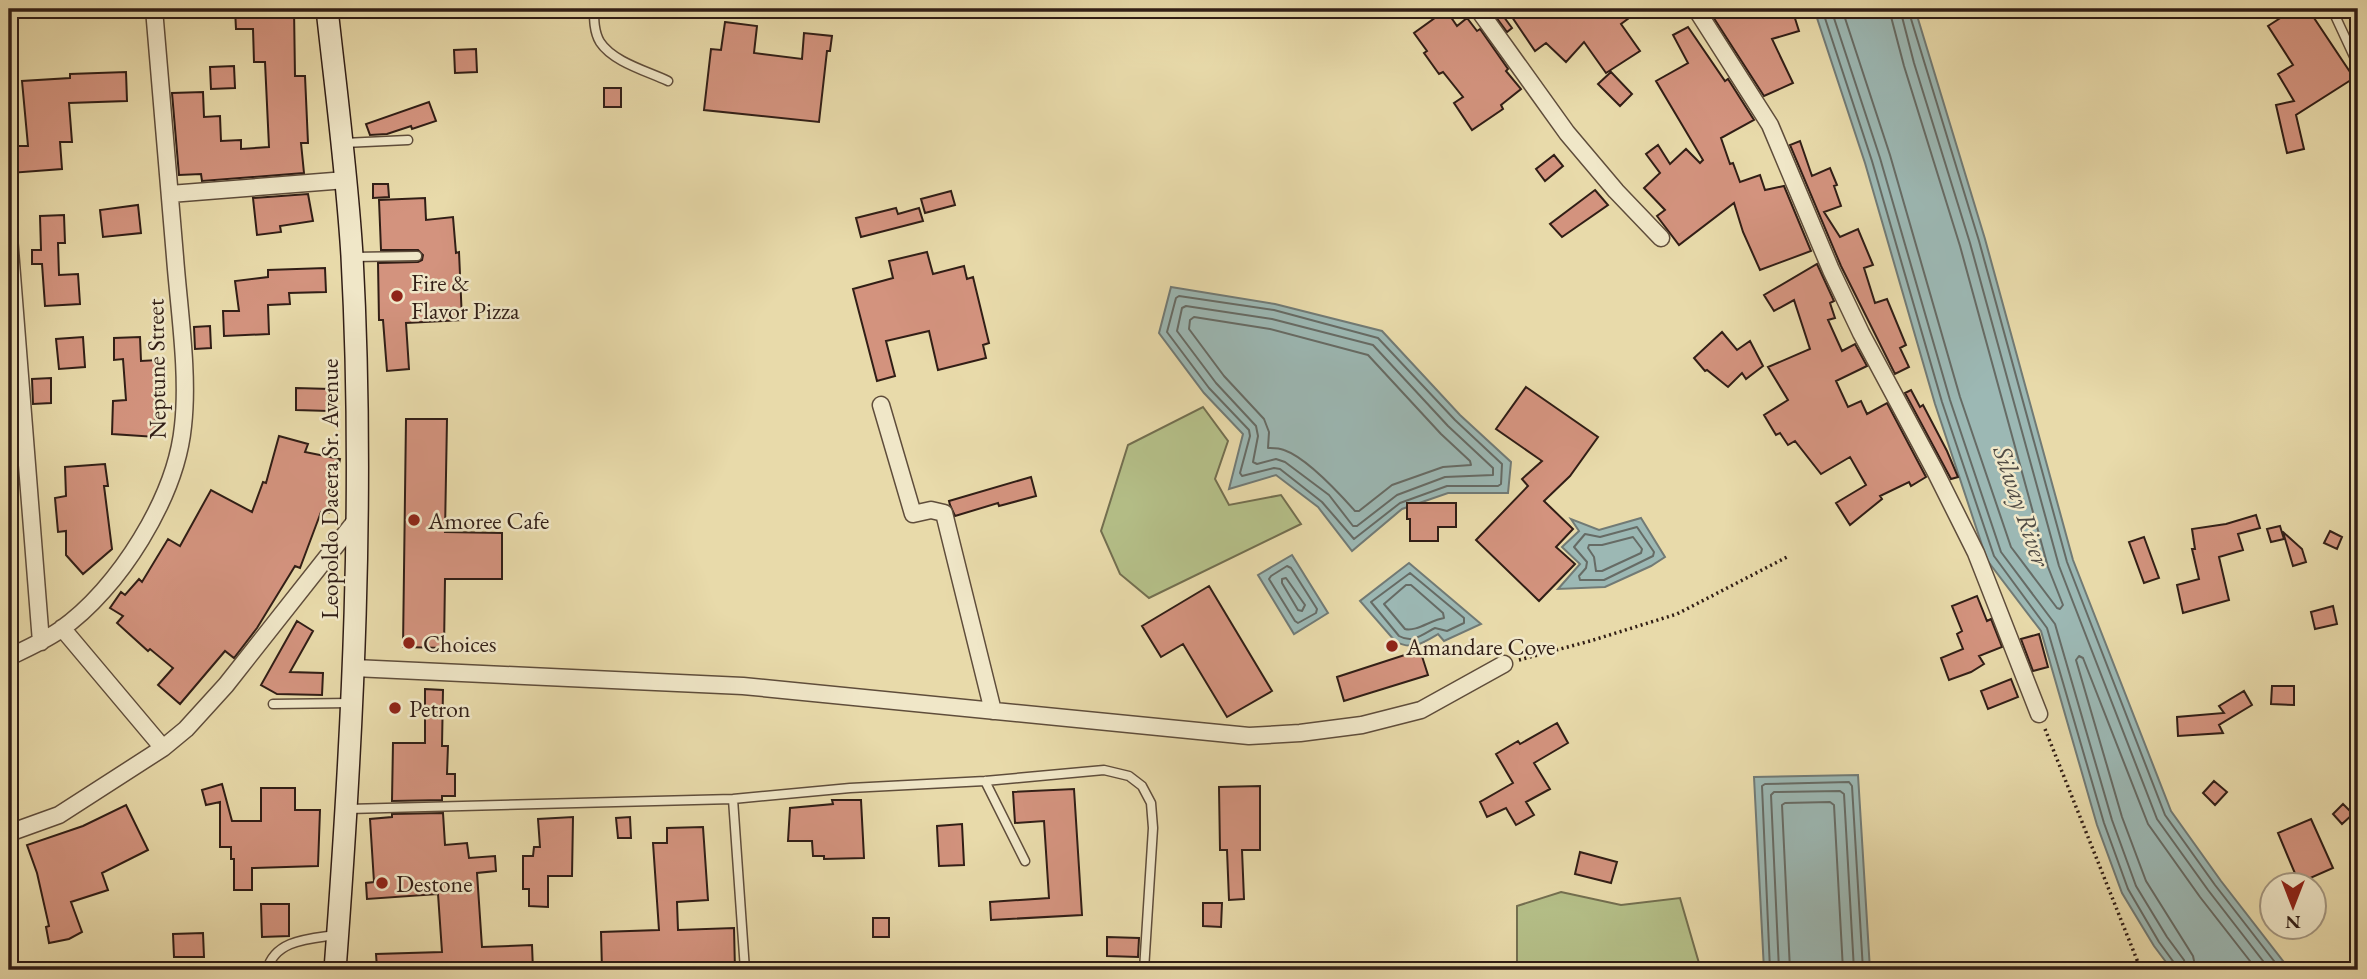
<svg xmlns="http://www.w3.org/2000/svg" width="2367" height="979" font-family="'EB Garamond',serif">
	<rect width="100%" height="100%" fill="#e8daaa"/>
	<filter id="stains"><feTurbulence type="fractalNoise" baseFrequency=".00286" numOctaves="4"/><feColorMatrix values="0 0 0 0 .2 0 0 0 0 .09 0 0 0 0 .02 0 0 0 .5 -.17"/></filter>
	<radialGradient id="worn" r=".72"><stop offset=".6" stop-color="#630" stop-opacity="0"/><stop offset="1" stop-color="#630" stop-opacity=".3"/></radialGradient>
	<!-- green -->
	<path fill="#b5c089" stroke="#736f50" stroke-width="2" d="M1203 407 1228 441 1215 479 1229 505 1281 495 1301 524 1149 598 1120 574 1101 531 1128 445Z
		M1561 892 1621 905 1680 898 1701 970H1517V906Z"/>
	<!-- water -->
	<path fill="#9cb8b4" stroke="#717a75" stroke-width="2" d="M1814 9H1915L1985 239 2073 560 2171 811 2221 881 2290 970H2172L2154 946 2122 893 2097 825 2041 631 1987 560 1935 404 1865 163Z
		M1171 287 1275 304 1382 331 1460 415 1511 462 1508 493H1448L1402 509 1352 551 1318 507 1276 475 1229 489 1243 434 1204 393 1159 333Z
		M1641 518 1665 557 1651 566 1605 587 1558 589 1580 564 1562 547 1579 531 1571 519 1599 530Z
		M1292 555 1328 613 1294 634 1258 575Z
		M1409 563 1481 624 1444 641 1438 634C1423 643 1411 651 1395 641L1360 601Z
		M1858 775 1870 970H1764L1754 777Z"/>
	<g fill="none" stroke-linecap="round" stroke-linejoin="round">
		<!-- shore -->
		<path stroke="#666b65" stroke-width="2" d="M1822 9 1872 161 1942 402 1994 556 2047 628 2104 823 2128 889 2159 942 2175 964 2177 970
			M1831 9 1880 158 1950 400 2001 552 2055 624 2112 820 2136 886 2167 937 2184 960 2186 970
			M1842 9 1890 155 1960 397 2011 547 2057 608 2060 609 2063 605 2048 567 1960 246 1904 66 1889 9
			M1900 9 1914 63 1970 243 2059 566 2157 819 2208 890 2270 970
			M1908 9 1979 241 2067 562 2165 815 2215 885 2281 970
			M1179 296 1274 310 1378 338 1455 420 1502 464 1501 484 1498 486H1447L1400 503 1354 539 1322 502 1280 469 1274 468 1242 476 1240 473 1250 436 1249 430 1209 388 1167 332 1176 298Z
			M1186 306 1272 319 1373 345 1448 426 1493 468V475L1445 477 1397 495 1357 526H1353L1329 495 1285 462 1276 459 1257 464 1253 462 1258 436 1256 426 1216 383 1177 331 1182 308Z
			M1194 317 1270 329 1368 355 1441 434 1470 461 1471 465 1443 467 1392 485 1359 511H1355C1339 493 1307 458 1284 450 1279 448 1273 448 1268 448L1269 432 1264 419 1224 376 1189 329 1190 320Z
			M1637 527 1654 552 1653 556 1604 580H1580L1579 576 1586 568 1587 562 1574 547 1585 534 1600 537Z
			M1633 537 1642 549 1641 553 1602 571H1596L1594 557 1588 548 1589 545H1602Z
			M1287 566 1291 568 1317 609 1316 613 1298 623 1295 621 1269 579 1271 576Z
			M1410 573 1464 618V623L1447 631 1435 628C1423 634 1413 644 1399 636L1371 602Z
			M1286 578 1305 605 1302 611 1298 610 1282 583V579Z
			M1406 585H1411L1443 613 1444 618C1431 620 1416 632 1405 629L1384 604Z
			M1770 970 1762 786 1765 784 1849 782 1852 786 1863 970
			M1779 970 1771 795 1774 792 1840 791 1844 794 1854 970
			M1790 970 1782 805 1785 803 1830 802 1834 805 1843 970
			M2196 970 2193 956 2146 881 2122 817 2076 660 2079 656 2083 658 2148 824 2200 897 2257 970"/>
	</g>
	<!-- building -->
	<path fill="#d3937e" stroke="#311e16" stroke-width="2" d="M235 9H294L295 76H305L308 143H301L304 173 202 181 201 174 179 175 172 93 203 92 204 117 220 116 221 141 241 140V149L269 147 265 62H254L253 29H236Z
		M1525 9H1622L1629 18 1621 24 1640 51 1606 73 1584 42 1566 62 1546 43 1535 51 1512 17Z
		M1708 9H1792L1799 31 1772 39 1793 83 1764 96Z
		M2281 9H2308L2354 78 2296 115 2304 149 2287 153 2276 105 2294 101 2278 74 2293 65 2268 26 2285 15Z
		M1446 10 1457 26 1467 18 1477 31 1480 29 1508 69 1506 71 1521 89 1501 105 1503 109 1472 130 1454 103 1463 97 1443 72 1439 74 1424 53 1427 51 1414 33Z
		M1501 13 1512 28 1507 32 1496 17Z
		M725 22 757 26 754 53 802 59 804 33 832 36 830 51H827L819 122 704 110 711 49 721 50Z
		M1688 27 1725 81 1728 79 1754 120 1721 138 1730 164 1733 163 1740 182 1760 175 1765 190 1784 186 1811 251 1760 270 1743 232 1734 203 1679 245 1657 216 1665 210 1644 188 1660 173 1646 154 1658 145 1670 164 1686 149 1700 163 1703 160 1656 81 1688 63 1673 35Z
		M476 49 477 72 455 73 454 50Z
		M234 66 235 88 211 89 210 67Z
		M126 72 127 101 69 103 72 142H60L62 169 10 173 11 146H28L22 81 70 78V74Z
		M1611 72 1632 94 1620 106 1598 84Z
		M604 88H621V107H604Z
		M429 102 436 121 412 129 411 126 387 134 370 135 366 124Z
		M1800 141 1812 176 1830 168 1837 185 1834 186 1841 206 1824 212 1840 237 1858 229 1873 265 1864 268 1875 303 1887 299 1906 345 1900 348 1909 367 1895 374 1841 266 1790 145Z
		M1554 155 1563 166 1545 181 1536 169Z
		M373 184H388L389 197 373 198Z
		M1595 190 1608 205 1562 237 1550 224Z
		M951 191 955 205 925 213 921 199Z
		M308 194 313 221 280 226 281 232 257 235 253 198Z
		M425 198 426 220 453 217 456 253 459 252 462 320 406 323 409 369 387 371 383 320H379L378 263 418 262 422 260 423 255 418 250H381L379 200Z
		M138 205 141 233 103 237 100 210Z
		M896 208 898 214 919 208 923 221 861 237 856 218Z
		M64 215 65 243H58L59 275 78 274 80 304 45 306 42 264H32V250H41L40 216Z
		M927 252 933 274 964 266 967 279 973 277 989 343 983 345 986 358 938 370 929 331 886 341 895 376 877 381 853 289 893 278 889 261Z
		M1817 264 1834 301 1830 303 1835 318 1828 320 1842 351 1855 344 1867 366 1836 381 1848 407 1861 401 1867 414 1887 403 1926 477 1911 486 1909 482 1880 496 1882 499 1850 525 1836 503 1866 485 1850 457 1821 474 1795 441 1788 445 1780 433 1776 435 1764 415 1788 400 1768 367 1810 349 1794 300 1774 311 1764 295Z
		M325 268 326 292 289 293 290 304 268 305 269 334 224 336 223 311H239L235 281 268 277V270Z
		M210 326 211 348 195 349 194 327Z
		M1722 332 1737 350 1750 341 1763 366 1746 379 1742 373 1728 387 1707 370 1705 371 1694 358Z
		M83 337 85 367 59 369 56 339Z
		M140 337 141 361 158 360 160 394H155L156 437 112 434 113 401 126 400 123 359 114 360V338Z
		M51 378V403L33 404 32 379Z
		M1526 387 1598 437 1570 476 1544 501 1573 529 1556 547 1575 564 1539 601 1476 540 1528 486 1522 479 1542 461 1496 429Z
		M296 388 330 389 329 411 296 410Z
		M1911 390 1920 407 1923 405 1947 451 1958 477 1951 479 1905 393Z
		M406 419H447L445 532 502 533V579H445L444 648 403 647Z
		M279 436 308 444 305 452 340 459 329 513 321 512 300 568 295 566 257 628 234 658 225 651 180 704 158 685 173 668 150 649 148 651 117 623 123 616 110 608 121 592 125 595 139 579 142 582 168 539 180 546 211 490 252 512 263 482 266 483Z
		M105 464 108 486H104L112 549 83 574 66 555V531L58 532 55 498 66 496 65 467Z
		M1031 477 1036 496 999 506 998 503 955 516 950 505 949 501Z
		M1407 503H1456V527H1438V541H1410V519H1407Z
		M2256 515 2260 528 2238 534 2243 550 2219 557 2229 600 2183 613 2177 585 2199 579 2192 549H2195L2192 529 2226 524Z
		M2280 526 2284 539 2271 542 2267 529Z
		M2330 531 2342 537 2337 549 2324 543Z
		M2283 532 2302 549 2306 562 2293 566Z
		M2144 537 2159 578 2144 583 2129 542Z
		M1209 586 1272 691 1227 717 1183 644 1161 657 1142 626Z
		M1977 596 1987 621 1991 619 2002 647 1979 656 1984 664 1971 672 1949 680 1941 658 1963 649 1957 634 1962 631 1952 606Z
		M2333 606 2337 624 2315 629 2311 612Z
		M297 621 313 631 290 672 323 673 322 695 277 694 261 685Z
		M2039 634 2048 667 2033 671 2021 639Z
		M1420 650 1428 675 1344 701 1337 677Z
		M2011 679 2018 697 1988 709 1981 691Z
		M2272 686H2294V705L2271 704Z
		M425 689 443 690 442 746H448L447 774H455V796H442V800L392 801 393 743H425Z
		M2244 691 2252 705 2219 725 2223 733 2178 736 2177 717 2224 713 2219 706Z
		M1557 723 1568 743 1534 763 1550 789 1526 802 1534 815 1516 825 1506 808 1487 817 1480 802 1513 783 1496 754 1518 741 1520 744Z
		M2214 781 2227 792 2215 805 2203 793Z
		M222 784 232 821H261V788H295V810H320L318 866 252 868V890H234V859H231V847H220V802L206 805 202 790Z
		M1260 786V850H1242L1244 899 1229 900 1227 850H1220L1219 787Z
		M1074 789 1082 915 991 920 990 902 1049 898 1044 821 1015 823 1013 792Z
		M832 800H861L864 858 824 859V856H813L812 841H788L790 808 833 804Z
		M2343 804 2353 814 2342 824 2333 814Z
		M126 805 148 850 102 873 108 890 71 902 82 932 69 939 49 943 46 927 49 926 37 873 27 845 83 826Z
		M443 813 445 845 467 843 469 858 495 856 496 871 477 873 482 947 532 945 533 970H460V965L377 968 376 954 442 952 438 894 367 899 366 883 374 882 370 819 392 817V814Z
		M573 817 572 876H548V907L529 906V889H523V856H533L534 847H540L538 819Z
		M630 817 631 838H618L616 818Z
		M2311 819 2333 868 2299 883 2278 833Z
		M962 824 964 865 939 866 937 826Z
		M703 827 708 900 677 902 678 930 734 928 735 970H602L601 932 659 930 653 843H667V828Z
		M1580 852 1617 862 1611 883 1575 874Z
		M1203 903H1222L1221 927 1203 926Z
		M261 904H289V936L262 937Z
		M873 918H889V937H873Z
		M203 933 204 957H174L173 934Z
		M1107 937 1139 938 1138 957 1107 956Z"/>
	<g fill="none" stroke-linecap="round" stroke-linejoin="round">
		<defs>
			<path id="lane" d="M594 9C594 19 594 32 600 42 613 62 647 71 668 81
				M2332 9 2358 65
				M344 143 408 140
				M353 257 417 256
				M273 704 350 703
				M985 781 1025 861
				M733 799 745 970
				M348 809 733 799 850 788 985 781 1104 770 1129 776 1142 786 1151 803 1153 828 1144 970
				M267 970C275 940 308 939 335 935"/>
			<path id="street" d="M1478 9 1567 133 1616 191 1661 238
				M1696 9 1770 125 1831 270 1861 333 1935 471 1976 553 2039 714
				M170 194 346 180
				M9 237 41 642
				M881 405 913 514 931 510 944 513 993 711
				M62 628 163 748
				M9 657C26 649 44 641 60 630 119 589 176 497 183 426 189 374 179 310 175 257 168 174 161 92 154 9
				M354 668 743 686 1249 736 1300 733 1362 725 1421 710 1504 664
				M9 833 59 815 163 748 186 729 226 685 357 519"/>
			<path id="secondary" d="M327 9C336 91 347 174 352 256 365 495 353 732 335 970"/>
		</defs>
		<!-- lane casing -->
		<use href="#lane" stroke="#5f4d3b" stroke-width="11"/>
		<!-- street casing -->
		<use href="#street" stroke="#5f4d3b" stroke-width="19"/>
		<!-- secondary casing -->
		<use href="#secondary" stroke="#311e16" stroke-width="24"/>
		<!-- path -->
		<path stroke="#311e16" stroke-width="3.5" stroke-dasharray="2 3.5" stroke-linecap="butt" d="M1519 660 1590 641 1677 614 1787 557
			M2045 729 2141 970"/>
		<!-- lane -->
		<use href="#lane" stroke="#f0e7c8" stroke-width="8"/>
		<!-- street -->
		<use href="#street" stroke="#f0e7c8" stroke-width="16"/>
		<!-- secondary -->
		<use href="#secondary" stroke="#f0e7c8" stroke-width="21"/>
	</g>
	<!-- markers -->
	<g fill="#8f2418" stroke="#f0e7c8" stroke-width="2.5">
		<circle cx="397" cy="296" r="7"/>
		<circle cx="414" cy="520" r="7"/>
		<circle cx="409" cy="643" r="7"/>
		<circle cx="1392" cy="646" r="7"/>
		<circle cx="395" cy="708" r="7"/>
		<circle cx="382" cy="883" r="7"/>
	</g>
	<g text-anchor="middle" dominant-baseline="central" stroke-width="5" stroke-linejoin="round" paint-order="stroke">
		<!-- poi labels -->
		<g font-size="24" fill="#311e16" stroke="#f0e7c8" text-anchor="start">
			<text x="411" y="282">Fire &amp;<tspan x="411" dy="28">Flavor Pizza</tspan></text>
			<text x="428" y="520">Amoree Cafe</text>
			<text x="423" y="643">Choices</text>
			<text x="1406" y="646">Amandare Cove</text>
			<text x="409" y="708">Petron</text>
			<text x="396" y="883">Destone</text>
		</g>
		<!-- street labels -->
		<g font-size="24" fill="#311e16" stroke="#f0e7c8">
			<text transform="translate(156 369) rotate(-91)">Neptune Street</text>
			<text transform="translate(329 489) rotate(-90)">Leopoldo Dacera Sr. Avenue</text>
		</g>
		<!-- water labels -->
		<g font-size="26" font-style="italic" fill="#514c45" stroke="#f0e7c8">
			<text transform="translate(2022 506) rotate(71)">Silway River</text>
		</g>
	</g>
	<!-- margin -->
	<rect width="2367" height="979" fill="none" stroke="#e8daaa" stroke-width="35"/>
	<rect x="10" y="10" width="2346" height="958" fill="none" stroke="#311e16" stroke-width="3.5"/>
	<rect x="18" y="18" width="2332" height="944" fill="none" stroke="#311e16" stroke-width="2"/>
	<!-- north arrow -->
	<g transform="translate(2293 906) rotate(180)"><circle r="33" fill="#f0e7c8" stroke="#a49781" stroke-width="2"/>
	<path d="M0-5L12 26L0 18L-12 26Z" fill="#8f2418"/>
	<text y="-10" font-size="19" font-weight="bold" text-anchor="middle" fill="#311e16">N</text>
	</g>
	<rect width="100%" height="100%" filter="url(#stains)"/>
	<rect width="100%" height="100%" fill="url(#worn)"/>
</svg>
